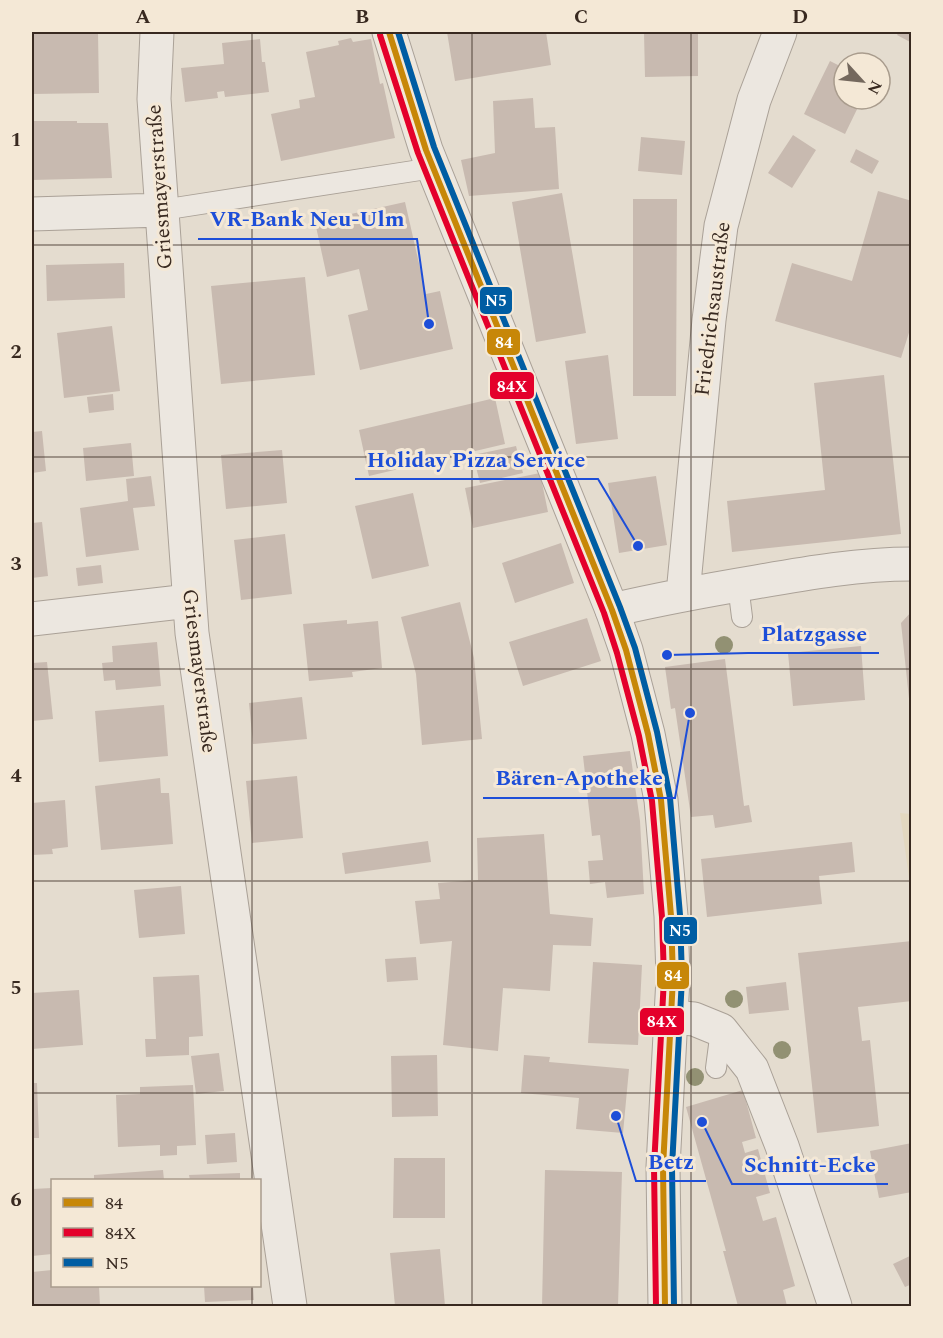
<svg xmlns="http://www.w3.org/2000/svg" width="943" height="1338" font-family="Spectral,serif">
	<rect width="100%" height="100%" fill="#e4dccf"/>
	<!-- farmland -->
	<path fill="#e3d8c0" d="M900 813 911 814V894L910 885Z"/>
	<!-- building -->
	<path fill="#c8bab0" d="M447 32H546L551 65 455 81Z
		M644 32H698V76L645 77Z
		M899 32H912V43L897 35Z
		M98 33 99 93 32 94V34Z
		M351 38 353 42 371 39 380 84 383 83 395 138 281 161 271 114 300 108 299 100 315 97 306 52 339 45 338 41Z
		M260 39 262 62H265L269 92 225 97 224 91 217 92 218 98 185 102 181 68 224 64 222 43Z
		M830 61 844 68V99H862L845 134 804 114Z
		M533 98 535 128 555 127 559 189 469 196 461 160 495 153 493 101Z
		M32 121H77V123H108L112 178 32 180Z
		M793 135 816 150 792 188 768 173Z
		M641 137 685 141 682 175 638 171Z
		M856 149 879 161 872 174 850 162Z
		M878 191 912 201V323L901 358 775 321 792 263 852 281Z
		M562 193 586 333 536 342 512 202Z
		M633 199H677L676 396H633Z
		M405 202 426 294 440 291 453 349 360 370 348 315 368 310 359 269 327 277 315 222Z
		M124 263 125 298 47 301 46 265Z
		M305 277 315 375 221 384 211 286Z
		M112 326 120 391 64 398 57 333Z
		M608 355 618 439 576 444 565 361Z
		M884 375 901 534 732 552 727 501 825 490 814 383Z
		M113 394 114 410 89 413 87 397Z
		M495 398 505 444 369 476 359 430Z
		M42 431 46 471 32 473V432Z
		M131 443 134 476 86 481 83 448Z
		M516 446 523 473 480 483 473 455Z
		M282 450 287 503 226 509 221 455Z
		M540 473 548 512 473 528 465 488Z
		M151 476 155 506 133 508 139 550 86 557 80 508 128 501 126 479Z
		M656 476 667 545 619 553 608 483Z
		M413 493 429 566 372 579 355 506Z
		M42 522 48 576 32 578V523Z
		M285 534 292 594 241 600 234 540Z
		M561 543 574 583 515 603 502 563Z
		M101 565 103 583 78 586 76 568Z
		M460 602 474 658 482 739 422 745 416 674 401 617Z
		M912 611V708H910L901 623Z
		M587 618 601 661 523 686 509 642Z
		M347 620V624L378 621 382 668 352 672 353 677 309 681 303 624Z
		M157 642 161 686 116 690 115 680 104 681 102 663 113 662 112 646Z
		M861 646 865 700 793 706 788 653Z
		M725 659 744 806 749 805 752 822 715 828 713 815 691 817 675 708 671 709 665 667Z
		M47 662 53 719 32 721V663Z
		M302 697 307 739 253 744 249 703Z
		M164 705 168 756 99 762 95 711Z
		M630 751 640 821 644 894 607 898 605 882 590 884 588 861 603 860 600 835 592 836 583 756Z
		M297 776 303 838 252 843 246 781Z
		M160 778 161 793H169L173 844 101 850 95 786Z
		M65 800 68 847 52 849 53 854 32 855V803Z
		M544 834 550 914 593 918 591 946 553 945 550 991 503 988 498 1051 443 1045 452 941 420 944 415 901 440 899 438 883 478 880 477 838Z
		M428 841 431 862 345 874 342 853Z
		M852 842 855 872 819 876 822 904 707 917 701 859Z
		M181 886 185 934 139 938 134 890Z
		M912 941V1001L858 1007 862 1041 870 1040 879 1126 817 1133 798 953Z
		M416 957 418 980 387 982 385 959Z
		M593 962 642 965 638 1045 588 1043Z
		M199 975 203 1036 189 1037V1055L146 1057 145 1039H156L153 977Z
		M786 982 789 1010 749 1014 746 987Z
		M79 990 83 1045 32 1049V993Z
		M219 1053 224 1091 196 1094 191 1056Z
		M437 1055 438 1116 392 1117 391 1056Z
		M524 1055 550 1057 549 1062 629 1069 623 1133 576 1129 579 1098 521 1093Z
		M32 1083H37L39 1138H32Z
		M193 1085 196 1145 177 1146V1155L160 1156V1145L118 1147 116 1095 140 1094V1087Z
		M743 1090 756 1138 742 1142 745 1153 758 1149 770 1193 756 1197 763 1221 776 1217 795 1286 783 1290 787 1306H738L723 1251H726L686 1107Z
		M235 1133 237 1162 207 1164 205 1135Z
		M912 1143V1192L879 1198 870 1151Z
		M394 1158H445V1218H393Z
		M163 1170 164 1180H94V1175Z
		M545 1170 622 1172 618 1306H542Z
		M240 1173V1180H190L189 1175Z
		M52 1188V1254L32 1256V1189Z
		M440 1249 445 1306H395L390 1253Z
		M912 1255V1284L905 1287 893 1264Z
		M52 1270V1286H99L100 1306H32V1272Z
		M204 1286H253L254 1300 205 1302Z"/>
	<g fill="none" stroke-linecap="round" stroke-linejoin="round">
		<defs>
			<path id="service" d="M162 210 433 168
				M738 585 742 617
				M716 1068 721 1030"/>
			<path id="minor" d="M157 32 154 99 192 633 290 1306
				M32 214 162 210
				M683 594 709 320 721 226 754 100 780 32
				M612 610C660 599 708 590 756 582 807 573 860 564 912 564
				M32 619 189 601
				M671 1017 694 1019 721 1030 752 1069 782 1146 835 1306"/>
			<path id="tertiary" d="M389 32 426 150 612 610 626 650 648 734 661 800 671 916 673 978 663 1167 665 1306"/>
		</defs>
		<!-- service casing -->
		<use href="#service" stroke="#aaa197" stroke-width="22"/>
		<!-- minor casing -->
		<use href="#minor" stroke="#aaa197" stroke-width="35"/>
		<!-- tertiary casing -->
		<use href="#tertiary" stroke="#aaa197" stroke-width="35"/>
		<!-- service -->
		<use href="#service" stroke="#ece7e0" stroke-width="20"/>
		<!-- minor -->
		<use href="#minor" stroke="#ece7e0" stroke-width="33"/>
		<!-- tertiary -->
		<use href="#tertiary" stroke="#ece7e0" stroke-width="33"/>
		<defs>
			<path id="bus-1" d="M389 32 426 150 612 610 626 650 648 734 661 800 671 916 673 978 663 1167 665 1306"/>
			<path id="bus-2" d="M380 35 418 153 604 613 617 653 639 736 652 801 662 917 664 978 654 1167 656 1306"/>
			<path id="bus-3" d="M398 32 434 147 620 607 635 648 657 732 670 798 680 915 682 978 672 1167 674 1306"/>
		</defs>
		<!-- bus-1 casing -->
		<use href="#bus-1" stroke="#f4e8d6" stroke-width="10"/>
		<!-- bus-2 casing -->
		<use href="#bus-2" stroke="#f4e8d6" stroke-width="10"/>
		<!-- bus-3 casing -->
		<use href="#bus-3" stroke="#f4e8d6" stroke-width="10"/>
		<!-- bus-1 -->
		<use href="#bus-1" stroke="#c78708" stroke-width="6"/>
		<!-- bus-2 -->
		<use href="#bus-2" stroke="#e4002b" stroke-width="6"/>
		<!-- bus-3 -->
		<use href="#bus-3" stroke="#005da3" stroke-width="6"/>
	</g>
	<!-- trees -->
	<g fill="#929173">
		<circle cx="724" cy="645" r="9"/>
		<circle cx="734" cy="999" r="9"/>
		<circle cx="782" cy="1050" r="9"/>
		<circle cx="695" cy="1077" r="9"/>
	</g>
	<!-- grid -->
	<path fill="none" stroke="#382920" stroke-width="1.5" stroke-opacity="0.55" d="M252 32V1180M472 32V1306M691 32V1306M32 245H912M32 457H912M32 669H912M32 881H912M32 1093H912M252 1286V1306"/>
	<g text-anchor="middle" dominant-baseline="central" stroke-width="6" stroke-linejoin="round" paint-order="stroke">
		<!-- street labels -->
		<g font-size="21" fill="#382920" stroke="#f4e8d6">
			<text transform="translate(160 187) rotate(-94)">Griesmayerstraße</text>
			<text transform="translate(713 309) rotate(-83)">Friedrichsaustraße</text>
			<text transform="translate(199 671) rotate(83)">Griesmayerstraße</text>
		</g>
	</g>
	<!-- callouts -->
	<path fill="none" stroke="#1d4ed8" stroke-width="2" d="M429 324L417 239H198M638 546L598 479H355M667 655L748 653H879M690 713L675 798H483M616 1116L636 1181H706M702 1122L732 1184H888"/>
	<g fill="#1d4ed8" stroke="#f4e8d6" stroke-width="2">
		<circle cx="429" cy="324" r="6"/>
		<circle cx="638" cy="546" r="6"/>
		<circle cx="667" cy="655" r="6"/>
		<circle cx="690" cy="713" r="6"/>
		<circle cx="616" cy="1116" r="6"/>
		<circle cx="702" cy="1122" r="6"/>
	</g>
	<g font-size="22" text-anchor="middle" font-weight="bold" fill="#1d4ed8" stroke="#f4e8d6" stroke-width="6" stroke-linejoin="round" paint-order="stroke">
		<text x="307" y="226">VR-Bank Neu-Ulm</text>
		<text x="476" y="467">Holiday Pizza Service</text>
		<text x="814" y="641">Platzgasse</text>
		<text x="579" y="785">Bären-Apotheke</text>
		<text x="671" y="1169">Betz</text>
		<text x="810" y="1172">Schnitt-Ecke</text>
	</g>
	<g stroke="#f4e8d6" stroke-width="2">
		<rect x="479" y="286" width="34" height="29" rx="6" fill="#005da3"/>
		<rect x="486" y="328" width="35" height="28" rx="6" fill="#c78708"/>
		<rect x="489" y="371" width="46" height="29" rx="6" fill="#e4002b"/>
		<rect x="663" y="916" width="35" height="29" rx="6" fill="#005da3"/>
		<rect x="656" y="961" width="34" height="29" rx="6" fill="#c78708"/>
		<rect x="639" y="1007" width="46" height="29" rx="6" fill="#e4002b"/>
	</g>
	<g font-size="16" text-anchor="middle" font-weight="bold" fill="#fff">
		<text x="496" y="306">N5</text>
		<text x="504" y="348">84</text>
		<text x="512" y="392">84X</text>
		<text x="680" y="936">N5</text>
		<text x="673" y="981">84</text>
		<text x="662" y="1027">84X</text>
	</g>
	<!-- border -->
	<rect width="943" height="1338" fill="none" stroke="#f4e8d6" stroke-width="66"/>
	<!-- legend -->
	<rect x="51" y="1179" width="210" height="108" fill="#f4e8d6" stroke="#a99c8d" stroke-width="1.5"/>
	<rect x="63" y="1198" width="30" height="9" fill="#c78708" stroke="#a99c8d" stroke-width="1.5"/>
	<text x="105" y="1209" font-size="18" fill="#382920">84</text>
	<rect x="63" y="1228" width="30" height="9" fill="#e4002b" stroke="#a99c8d" stroke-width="1.5"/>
	<text x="105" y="1239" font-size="18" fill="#382920">84X</text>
	<rect x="63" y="1258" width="30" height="9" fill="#005da3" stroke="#a99c8d" stroke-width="1.5"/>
	<text x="105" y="1269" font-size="18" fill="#382920">N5</text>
	<!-- north arrow -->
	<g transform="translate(862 81) rotate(117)"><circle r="28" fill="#f4e8d6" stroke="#a99c8d" stroke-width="1.5"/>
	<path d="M0-4.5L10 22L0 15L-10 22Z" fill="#74685d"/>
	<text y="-9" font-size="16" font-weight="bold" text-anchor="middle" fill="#382920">N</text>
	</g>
	<rect x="33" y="33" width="877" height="1272" fill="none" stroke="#382920" stroke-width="2"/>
	<g font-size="20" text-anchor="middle" font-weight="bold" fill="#382920">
		<text x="143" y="23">A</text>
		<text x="362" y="23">B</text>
		<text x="581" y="23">C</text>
		<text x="800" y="23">D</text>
		<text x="16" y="146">1</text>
		<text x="16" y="358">2</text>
		<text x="16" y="570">3</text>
		<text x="16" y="782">4</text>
		<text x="16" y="994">5</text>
		<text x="16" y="1206">6</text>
	</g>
</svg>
